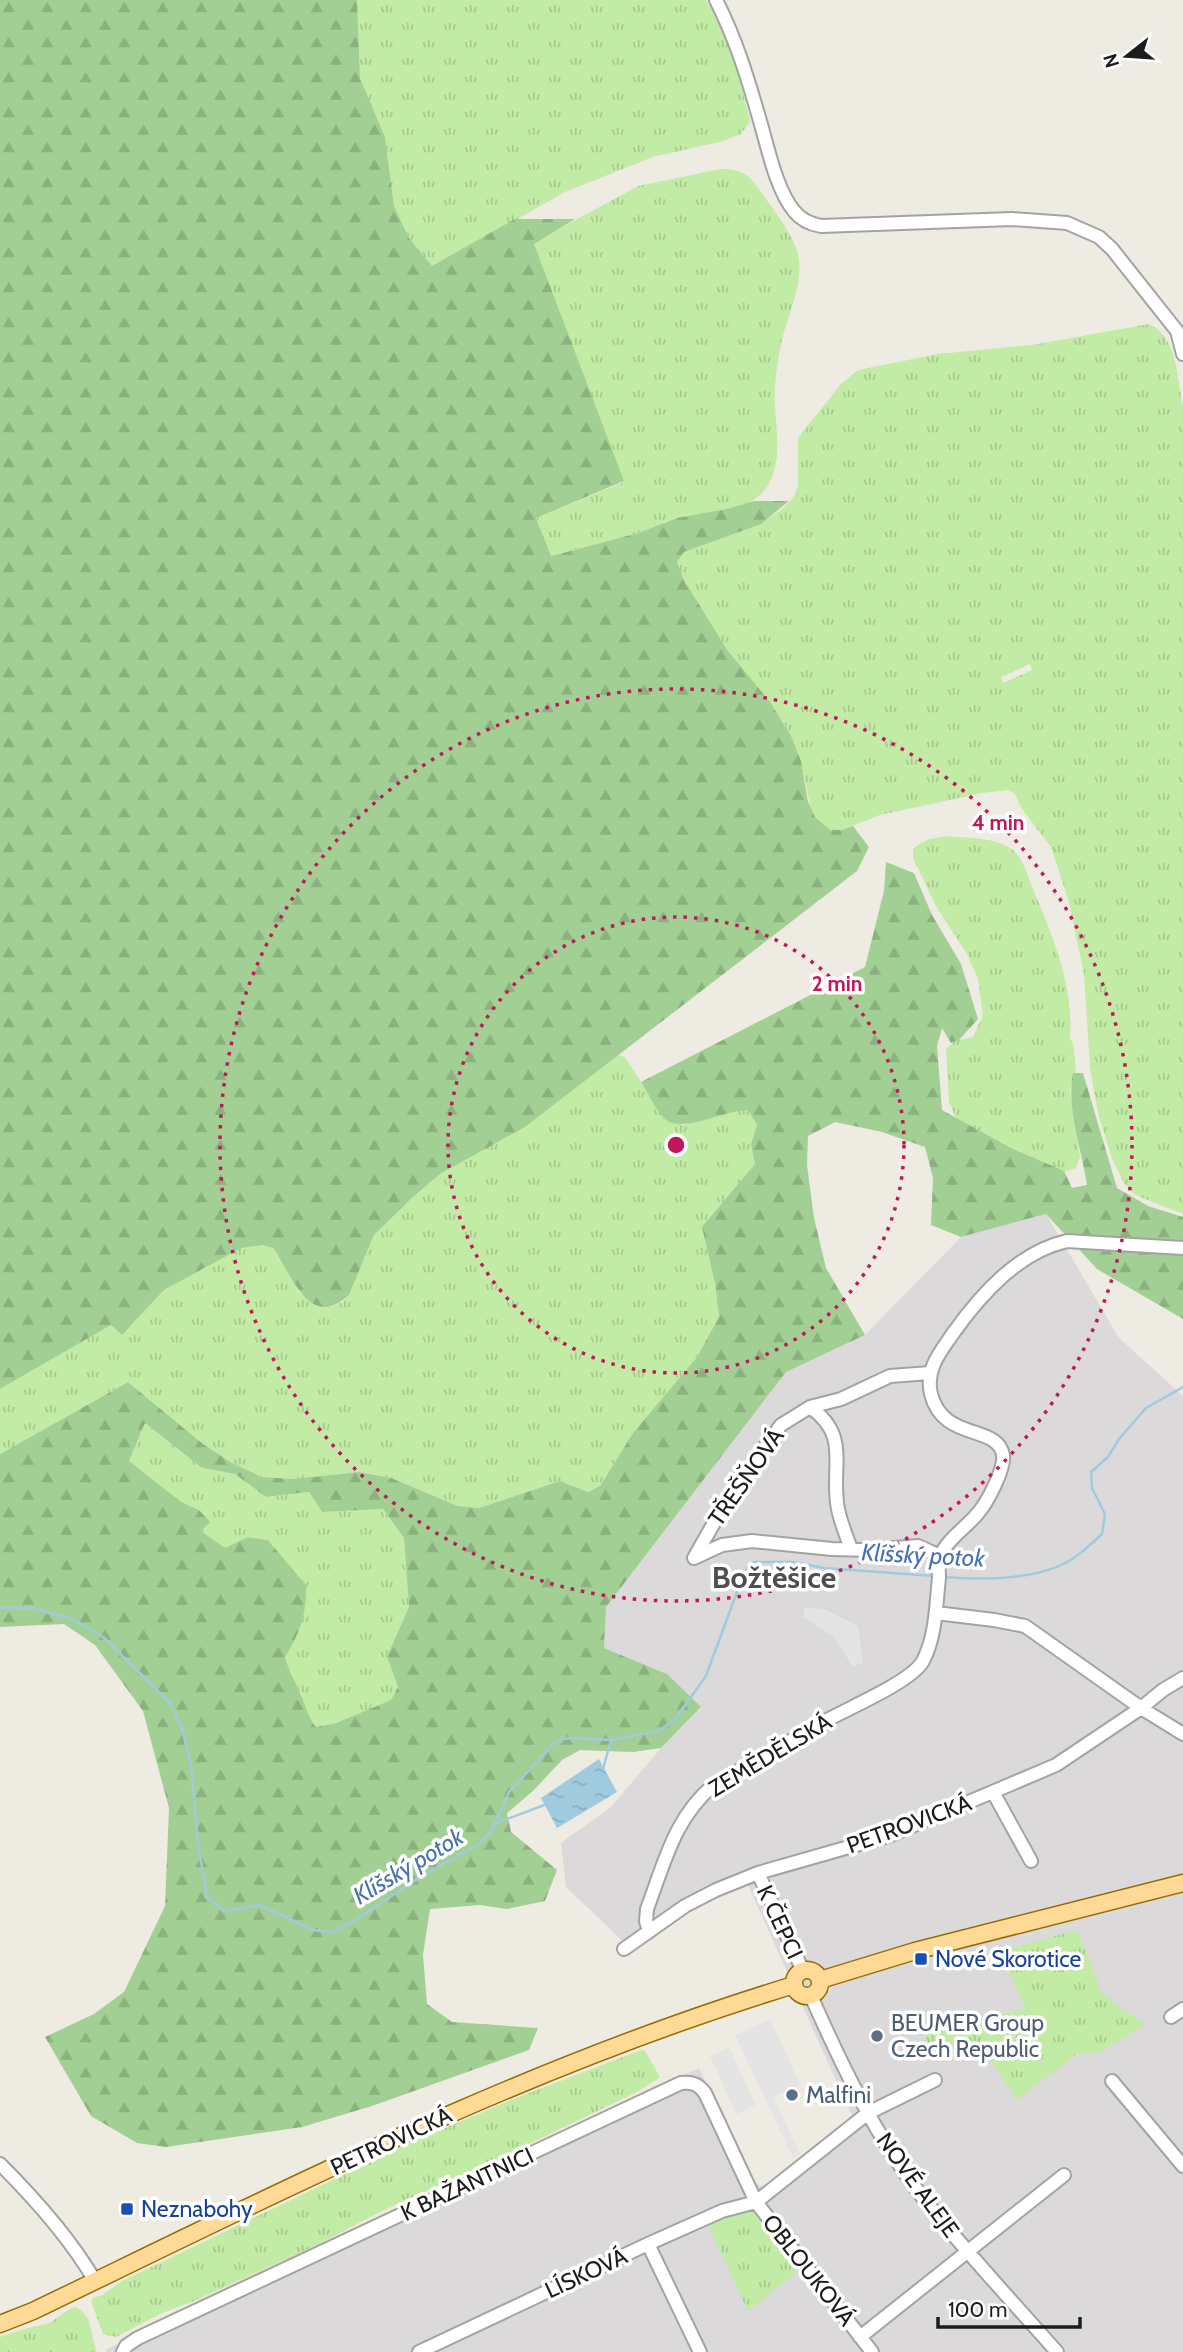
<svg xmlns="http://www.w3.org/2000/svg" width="1183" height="2352" font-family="Cabin,sans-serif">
	<defs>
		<pattern id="grass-tufts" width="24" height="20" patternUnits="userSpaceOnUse" patternTransform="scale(1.75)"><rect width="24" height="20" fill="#c2eba5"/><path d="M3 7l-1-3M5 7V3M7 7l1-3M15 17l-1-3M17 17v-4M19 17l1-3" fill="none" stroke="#a6c98d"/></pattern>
		<pattern id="forest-firs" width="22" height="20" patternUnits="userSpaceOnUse" patternTransform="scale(1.75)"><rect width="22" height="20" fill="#a2cf94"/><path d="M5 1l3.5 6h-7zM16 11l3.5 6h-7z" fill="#8bb17f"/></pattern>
		<pattern id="water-ripples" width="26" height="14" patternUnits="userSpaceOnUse" patternTransform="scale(1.75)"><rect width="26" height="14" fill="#a0cbde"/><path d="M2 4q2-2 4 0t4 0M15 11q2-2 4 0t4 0" fill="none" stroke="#89aebe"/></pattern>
	</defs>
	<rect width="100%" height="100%" fill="#eeebe2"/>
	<!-- residential -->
	<path fill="#dbd9d9" d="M1046 1214 1119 1338 1183 1396V2352H107L105 2350 699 2068 750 2178 760 2186 768 2185 853 2118 748 1885 710 1899 680 1915 631 1949 566 1887 561 1843 611 1807 661 1748 701 1708 667 1674 604 1648 606 1607 786 1372 865 1335 961 1237Z"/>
	<!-- grass -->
	<path fill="url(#grass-tufts)" fill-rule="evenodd" d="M357 0H706L730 41 750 121 741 134 723 141 653 157 565 192 432 267 409 238 394 206 385 137 360 78Z
		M721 169C747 169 751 178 766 199 777 215 793 235 798 254 804 279 791 308 784 332 779 350 776 370 775 389 773 421 786 460 766 488 748 514 706 511 678 518 664 521 652 529 638 533 609 542 580 547 551 556L536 518 624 482 533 243 638 186Z
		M1149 324C1178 337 1177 379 1183 407V1214L1135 1195 1124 1183 1113 1161 1099 1117 1094 1092 1090 1067 1084 974 1069 902 1051 847 1022 809 1015 794 1008 790 982 793 880 815 842 830H830L820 824 811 810 804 775 785 725 728 651 684 580 677 562 684 552C715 538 791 523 798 485V438L841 384 858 370 938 354 1032 345ZM1030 664 1032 670 1003 683 1001 677Z
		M947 836C968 839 997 836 1014 851 1024 860 1028 877 1033 889 1053 936 1074 987 1070 1039L1073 1043 1076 1069 1070 1088 1080 1157 1076 1168 1063 1172 1011 1148 956 1118 949 1102 946 1049 955 1041 973 1037 983 1016 978 979 967 954 936 906 913 858V849L918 845 929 839Z
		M618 1055 625 1057 665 1119 683 1125 736 1110H748L757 1125 751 1144 755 1164 735 1189 715 1283 719 1317 697 1357 633 1433 600 1486 588 1492 560 1481 479 1508 458 1506 391 1478 359 1472 293 1479 262 1477 232 1463 203 1444 128 1382 0 1454V1389L111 1325 122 1335 164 1290 241 1247 262 1245 273 1248 300 1293 330 1307 343 1302 349 1295 374 1235 413 1197 440 1174 525 1127Z
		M145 1423 202 1468 235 1474 266 1497 309 1492 322 1512 383 1509 404 1538 409 1607 387 1655 398 1687 391 1700 336 1723 316 1727 306 1713 302 1695 290 1676 285 1656C299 1636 307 1610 306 1585L268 1540 248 1537 225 1549 201 1531 190 1506 180 1501 129 1461Z
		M1077 1930 1097 1979 1099 1991 1145 2025 1097 2054 1078 2053 1017 2100 989 2058 987 2050C961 2035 959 2042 934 2054L922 2030 1026 2009 1000 1951Z
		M641 2050 645 2051 660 2077 639 2091 489 2163 380 2212 319 2244 194 2301 160 2314 116 2337 103 2334 91 2301 93 2298 102 2295 122 2281 412 2142 511 2100Z
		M752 2211 761 2217 801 2269 748 2311 707 2223 730 2215Z
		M76 2307C92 2314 91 2337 97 2352H0V2337C16 2331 30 2327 46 2324 55 2322 63 2310 76 2307Z"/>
	<!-- forest -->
	<path fill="url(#forest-firs)" fill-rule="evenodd" d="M0 0H357L360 78 385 137 394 206 409 238 432 266 515 219H575L534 244 624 481 536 518 551 556 638 533 677 518 727 509 754 501H789L761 524 684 552 677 562 684 580 728 651 770 702 791 736 801 761 808 802 815 817 830 830H842L853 826 869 847 857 871 525 1127 440 1174 413 1197 374 1235 349 1295C309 1332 291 1273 273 1248L262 1245 241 1248 164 1290 122 1335 111 1325 0 1389Z
		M886 862 914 873 932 915 961 964 978 1019 959 1040 951 1043 942 1028 937 1046 942 1110 1011 1148 1064 1171 1072 1188 1087 1185C1082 1150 1066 1108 1073 1073H1083L1117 1188 1148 1206 1183 1217V1319L1097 1269 1046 1214 961 1237 931 1225 933 1178 925 1147 882 1132 835 1122 808 1136 807 1165 814 1218 826 1268 865 1335 786 1372 606 1607 604 1648 667 1674 701 1707 661 1748 633 1752 580 1750 562 1760 533 1791 507 1813 511 1832 557 1870 545 1901 507 1909 480 1905 430 1909 423 1955 427 2004 452 2022 538 2028 529 2050 372 2106 302 2127 166 2147 137 2143 91 2116 45 2037 94 2014 124 1992 165 1906 169 1808 143 1711 95 1645 64 1624 0 1627V1454L128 1382 203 1444 232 1463 262 1477 293 1479 359 1472 391 1478 458 1506 479 1508 560 1481 588 1492 600 1486 633 1433 697 1357 719 1317 715 1283 702 1227 755 1164 751 1144 757 1125 748 1110C724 1110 685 1133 666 1120 658 1114 647 1091 641 1082L865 967 884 891ZM145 1423 202 1468 235 1474 266 1497 309 1492 322 1512 383 1509 404 1538 409 1607 387 1656 398 1687 391 1700 336 1723 316 1727C306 1713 307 1709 301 1695 295 1681 289 1672 285 1657 300 1634 307 1612 306 1585L268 1540 248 1537 225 1548 201 1531 210 1522 200 1511 180 1501 129 1461Z"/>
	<!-- parking -->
	<path fill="#e4e4e4" d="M805 1607 824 1609 858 1626 863 1662 853 1667 834 1637 803 1617Z
		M770 2019 800 2084 774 2097 800 2154 793 2158 735 2035Z
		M729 2047 756 2105 736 2114 710 2056Z"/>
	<!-- water -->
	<path fill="url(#water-ripples)" d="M599 1759 617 1792 557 1828 541 1798Z"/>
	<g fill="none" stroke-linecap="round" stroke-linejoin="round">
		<!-- stream -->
		<path stroke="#a0cbde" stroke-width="2.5" d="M944 1577C980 1580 1031 1580 1063 1564 1078 1557 1090 1545 1102 1534L1105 1514 1092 1488 1091 1472 1108 1457 1119 1439 1146 1408 1183 1387
			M0 1608H31L72 1619 103 1637 171 1704 182 1728 191 1765 198 1844 207 1897 224 1911 260 1905 313 1930 332 1932 348 1925 420 1877 478 1845 491 1832 509 1792 557 1740 571 1738 611 1740 659 1731 676 1718 706 1676 741 1581 748 1566 755 1562H793L824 1568 934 1576
			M603 1769 611 1740
			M494 1824 547 1804"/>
		<defs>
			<path id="minor" d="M716 0C736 39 748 79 760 121 768 148 776 189 794 211 801 220 810 224 821 226L1012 219 1067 223 1099 237 1112 249 1177 331 1183 354
				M810 1407 841 1399 890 1376 930 1373
				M694 1558 731 1493 781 1425 810 1407C849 1435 832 1462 837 1502 838 1517 846 1534 851 1549
				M694 1558 722 1545 752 1541 832 1549 873 1550 918 1546 940 1556
				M936 1613 994 1620 1025 1626 1141 1708 1183 1734
				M993 1792 1031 1861
				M758 1873 803 1971
				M649 1931 646 1921 647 1909C664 1864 675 1816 714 1785 753 1763 791 1741 829 1719 851 1707 912 1681 923 1661 936 1636 936 1605 939 1578 939 1572 938 1563 940 1557 946 1540 967 1527 978 1513 987 1503 1005 1469 1003 1455 998 1424 943 1442 931 1394 925 1369 941 1351 954 1332 982 1293 1019 1252 1067 1241L1183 1248
				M624 1949 685 1906 716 1890 758 1873 891 1835 1056 1765 1141 1708 1163 1690 1183 1678
				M811 1996C842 2066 876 2137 923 2198 965 2251 1012 2301 1057 2352
				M1171 2017 1183 2009
				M1112 2081 1183 2166
				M0 2164C35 2199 70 2238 95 2281
				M648 2244 700 2352
				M860 2337 1064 2175
				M123 2352 126 2346 138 2338 681 2083C693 2082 698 2084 705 2093L756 2202 722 2211 648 2244 419 2352
				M872 2352 756 2202 868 2113 935 2080"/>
			<path id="major" d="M794 1983a13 13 0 1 1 26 0a13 13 0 1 1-26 0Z
				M820 1980 915 1951 1183 1883
				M0 2324 33 2311C282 2191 529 2065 794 1985"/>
		</defs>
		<!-- minor casing -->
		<use href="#minor" stroke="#a3a3a3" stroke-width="16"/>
		<!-- major casing -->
		<use href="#major" stroke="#956e00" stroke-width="19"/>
		<!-- minor -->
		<use href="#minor" stroke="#fff" stroke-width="12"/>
		<!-- major -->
		<use href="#major" stroke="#ffd996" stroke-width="16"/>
	</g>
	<!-- distance rings -->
	<g fill="none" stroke="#c2185b" stroke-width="3.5" stroke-dasharray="3.5 7">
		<circle cx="676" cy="1145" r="228"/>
		<circle cx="676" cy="1145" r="456"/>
	</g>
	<!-- markers -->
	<g fill="#1a4fb4" stroke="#fff" stroke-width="2.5">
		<rect x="914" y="1952" width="14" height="14" rx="3.5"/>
		<rect x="120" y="2202" width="14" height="14" rx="3.5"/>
	</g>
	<g fill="#5c6f8a" stroke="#fff" stroke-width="2.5">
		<circle cx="877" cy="2036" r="7"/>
		<circle cx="792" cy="2095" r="7"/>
	</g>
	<g text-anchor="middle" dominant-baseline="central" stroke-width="7" stroke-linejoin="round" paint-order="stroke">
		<!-- street labels -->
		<g font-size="23" fill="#1c1c1c" stroke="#fff">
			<text transform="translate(746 1477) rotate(-55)">TŘEŠŇOVÁ</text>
			<text transform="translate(770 1755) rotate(-31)">ZEMĚDĚLSKÁ</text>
			<text transform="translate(909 1824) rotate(-20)">PETROVICKÁ</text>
			<text transform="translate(780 1922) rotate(65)">K ČEPCI</text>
			<text transform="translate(391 2141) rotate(-25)">PETROVICKÁ</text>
			<text transform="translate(467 2184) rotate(-25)">K BAŽANTNICI</text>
			<text transform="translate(918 2185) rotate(54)">NOVÉ ALEJE</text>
			<text transform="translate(809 2270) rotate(52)">OBLOUKOVÁ</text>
			<text transform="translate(586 2273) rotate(-25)">LÍSKOVÁ</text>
		</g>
		<!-- transit labels -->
		<g font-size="23" fill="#164399" stroke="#fff" text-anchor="start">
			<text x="935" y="1959">Nové Skorotice</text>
			<text x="141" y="2209">Neznabohy</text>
		</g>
		<!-- service labels -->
		<g font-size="23" fill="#4e5e75" stroke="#fff" text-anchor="start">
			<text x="891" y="2023">BEUMER Group<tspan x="891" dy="26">Czech Republic</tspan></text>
			<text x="806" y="2095">Malfini</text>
		</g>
		<!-- water labels -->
		<g font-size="24" font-style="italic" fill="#4673af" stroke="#fff">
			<text transform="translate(923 1555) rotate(3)">Klíšský potok</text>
			<text transform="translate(408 1866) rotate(-31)">Klíšský potok</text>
		</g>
		<!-- district labels -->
		<g font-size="30" font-weight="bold" fill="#4f4f4f" stroke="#fff">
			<text x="774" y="1577">Božtěšice</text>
		</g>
	</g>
	<circle cx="676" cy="1145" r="10" fill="#c2185b" stroke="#fff" stroke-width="3.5"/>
	<g font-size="21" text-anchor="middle" font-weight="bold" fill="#c2185b" stroke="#fff" stroke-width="7" stroke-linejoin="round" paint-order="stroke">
		<text x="998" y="830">4 min</text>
		<text x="837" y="991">2 min</text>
	</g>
	<!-- north arrow -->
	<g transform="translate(1127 56) rotate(253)" stroke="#ffffff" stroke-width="5" paint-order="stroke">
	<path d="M0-5L12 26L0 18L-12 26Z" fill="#1c1c1c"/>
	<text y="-10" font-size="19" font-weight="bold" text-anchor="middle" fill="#1c1c1c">N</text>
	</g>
	<!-- scale -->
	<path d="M938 2317v10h142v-10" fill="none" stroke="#1c1c1c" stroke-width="3.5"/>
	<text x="948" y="2317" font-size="21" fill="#1c1c1c" stroke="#ffffff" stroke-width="5" paint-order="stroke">100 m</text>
</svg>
